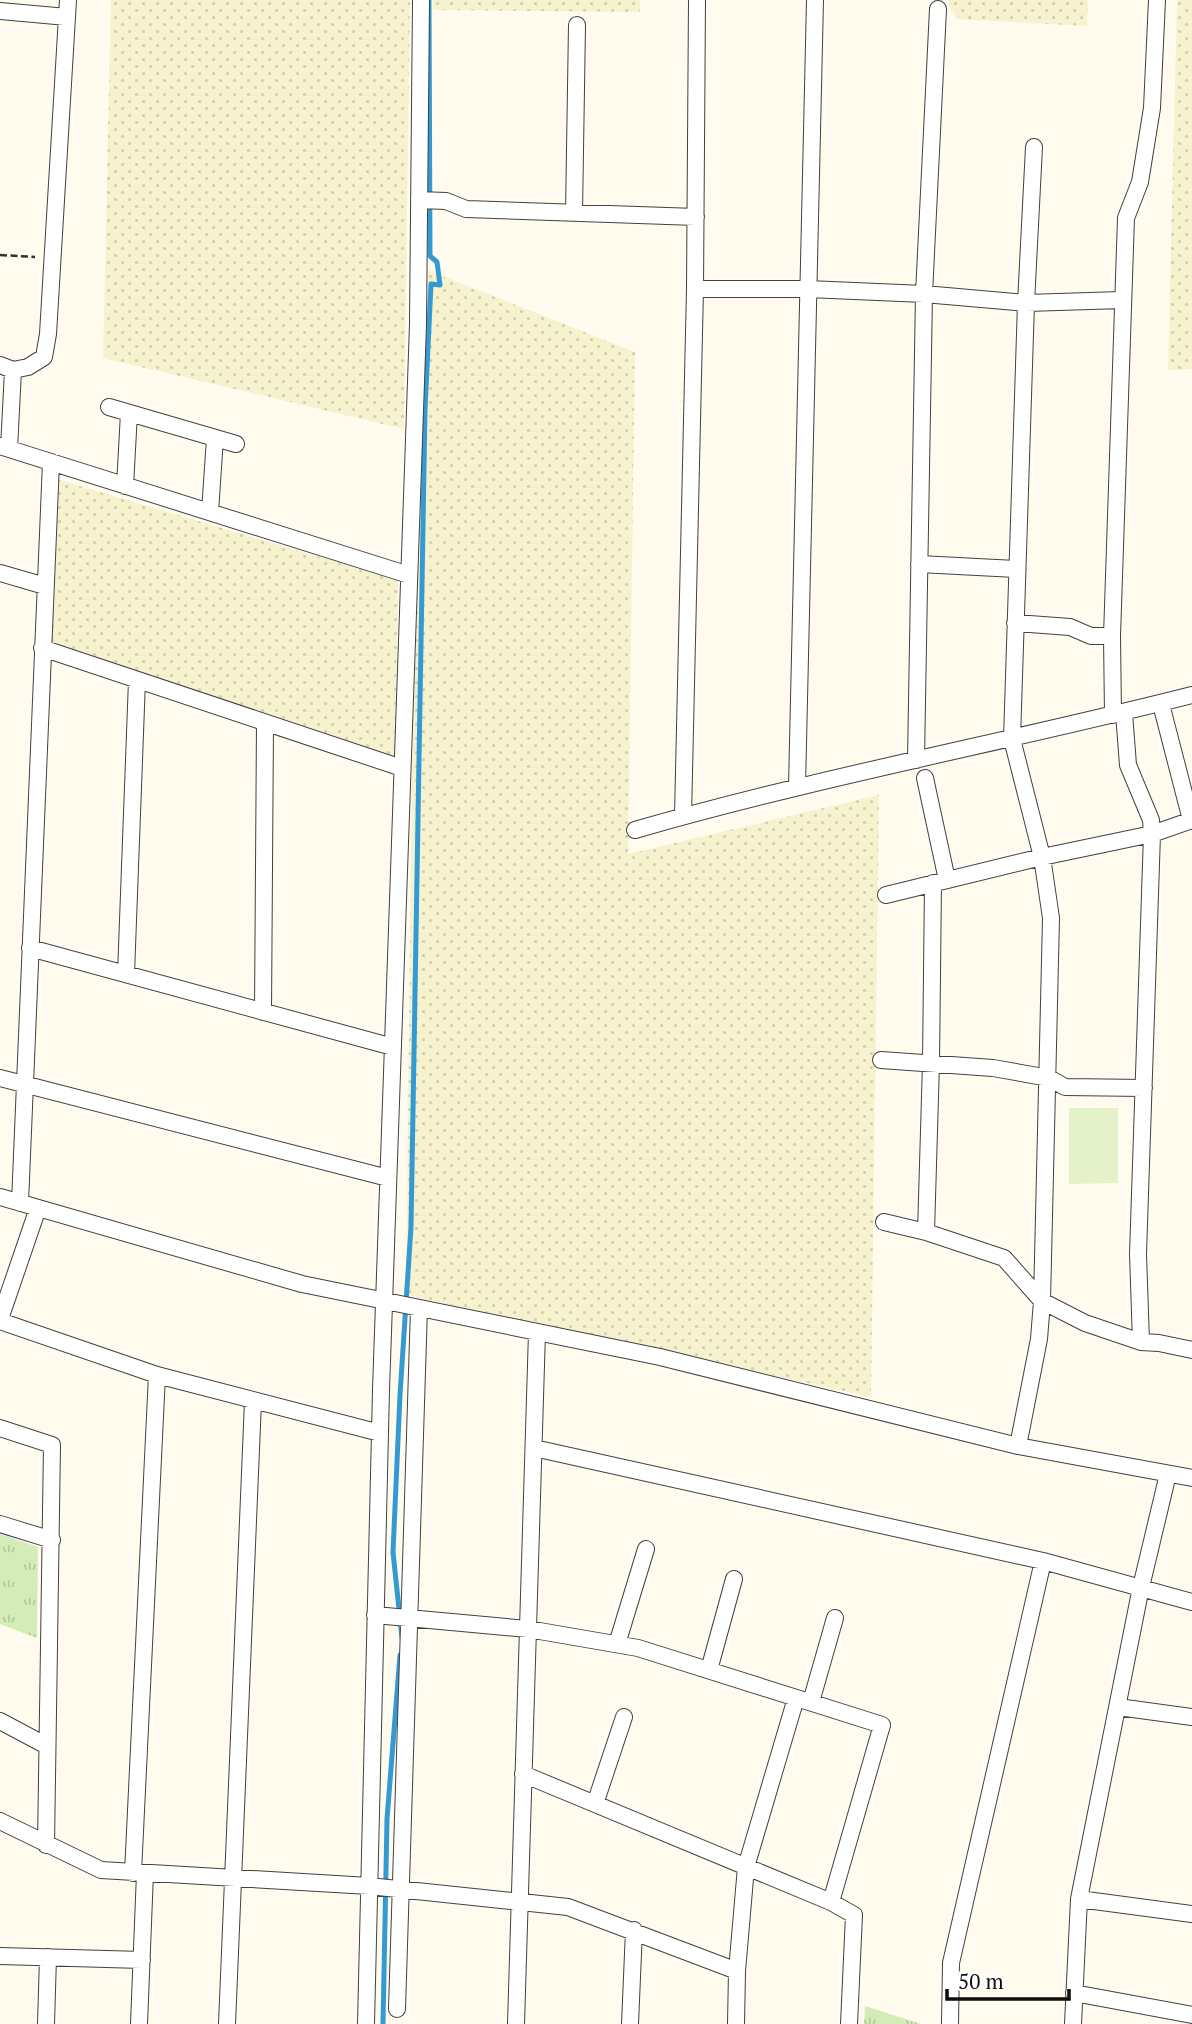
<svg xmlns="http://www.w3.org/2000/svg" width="1192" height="2024" font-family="'PT Serif',serif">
	<defs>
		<pattern id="farmland-dots" width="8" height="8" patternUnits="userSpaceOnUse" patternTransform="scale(1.75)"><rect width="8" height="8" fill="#f7f2ce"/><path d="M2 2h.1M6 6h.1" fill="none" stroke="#d3ceb0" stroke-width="1.8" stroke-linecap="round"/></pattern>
		<pattern id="grass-tufts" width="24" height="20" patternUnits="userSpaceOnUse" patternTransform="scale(1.75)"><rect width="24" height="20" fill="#d4ecb7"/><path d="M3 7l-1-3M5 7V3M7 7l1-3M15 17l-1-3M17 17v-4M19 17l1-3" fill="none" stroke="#b5c99c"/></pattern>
	</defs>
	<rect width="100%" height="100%" fill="#fffbef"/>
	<!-- farmland -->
	<path fill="url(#farmland-dots)" d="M111 0H410L404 429 103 358Z
		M433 0H640V12L433 10Z
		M948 0H1088L1087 26 958 19 948 5Z
		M1177 0H1192V369L1168 370Z
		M427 270 635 352 628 854 879 795 871 1397 406 1295 412 769Z
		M56 479 398 580 395 758 48 642Z"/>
	<!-- grass -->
	<path fill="url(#grass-tufts)" d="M0 1534 38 1547 37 1638 0 1624Z
		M865 2006 921 2024H864Z"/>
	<!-- pitch -->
	<path fill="#e5f2c9" d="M1069 1108H1118V1183L1069 1184Z"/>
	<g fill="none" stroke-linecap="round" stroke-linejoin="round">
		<!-- stream -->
		<path stroke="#349ad4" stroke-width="5" d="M402 1638 393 1552 400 1395 411 1227 425 410 431 284 440 285 437 262 430 256 429 0
			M383 2024 387 1819 400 1655"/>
		<defs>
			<path id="minor" d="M0 11 67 17
				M419 200 446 201 466 209 696 217
				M574 213 577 25
				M695 289H808L924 294 1026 303 1122 300
				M0 365 13 370 9 449
				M13 370 28 367 44 357 48 334 68 0
				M109 407 236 444
				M0 446 409 575
				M125 486 129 413
				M210 512 215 438
				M919 564 1016 569
				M0 573 45 586
				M1015 623 1070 627 1091 636H1112
				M42 648 402 768
				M1161 704 1191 820
				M1124 713 1128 765 1151 820 1152 834 1138 1254 1141 1342
				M1113 715 1112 636 1126 218 1140 182 1152 108 1157 0
				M916 760 924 294 938 9
				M925 778 947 880
				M797 787 815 0
				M683 816 695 289 697 0
				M635 830C819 777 1007 742 1192 695
				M886 895 1042 857 1152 834 1192 820
				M30 948 393 1047
				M126 974 137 680
				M263 1012 265 723
				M881 1060 993 1068 1049 1078 1065 1087 1144 1088
				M0 1078 388 1178
				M0 1197 302 1284 660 1357 1018 1446 1192 1478
				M20 1203 51 462
				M884 1222 926 1232 1004 1258 1042 1301 1085 1323 1141 1342 1159 1343 1192 1350
				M926 1232 931 1063 933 883
				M0 1319 38 1208
				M0 1321 157 1375 380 1433
				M0 1428 52 1445 46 1845
				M1018 1446 1039 1339 1042 1301 1051 918 1042 857 1012 739 1026 303 1034 147
				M534 1448 1043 1561 1192 1602
				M0 1524 52 1540
				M375 1615 528 1629 638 1648 882 1725 831 1902
				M617 1644 646 1549
				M709 1670 734 1579
				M811 1702 835 1618
				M1118 1707 1192 1717
				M0 1721 47 1746
				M523 1774 831 1902 854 1915 849 2024
				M595 1804 624 1717
				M0 1821 101 1870 369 1886 568 1907 737 1971
				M133 1873 157 1375
				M1079 1899 1192 1914
				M0 1956 142 1960
				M1074 1993 1192 2015
				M397 2009 419 1308
				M46 2024 48 1957
				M139 2024 145 1873
				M227 2024 253 1401
				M366 2024 381 1390 418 324 421 0
				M516 2024 537 1332
				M630 2024 634 1930
				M736 2024 737 1971 746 1867 796 1698
				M950 2024 951 1963 1043 1561
				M1073 2024 1079 1899 1141 1587 1168 1474"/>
		</defs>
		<!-- minor casing -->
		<use href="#minor" stroke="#414141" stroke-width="18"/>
		<!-- path -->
		<path stroke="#303030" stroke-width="2.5" stroke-dasharray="7 3.5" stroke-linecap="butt" d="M0 255 35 257"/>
		<!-- minor -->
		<use href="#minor" stroke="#fff" stroke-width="16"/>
	</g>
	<!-- scale -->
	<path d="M947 1989v10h122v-10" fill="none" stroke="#0e0e0e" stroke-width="3.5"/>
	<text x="958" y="1989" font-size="21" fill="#0e0e0e" stroke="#ffffff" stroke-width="5" paint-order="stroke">50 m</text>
</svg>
